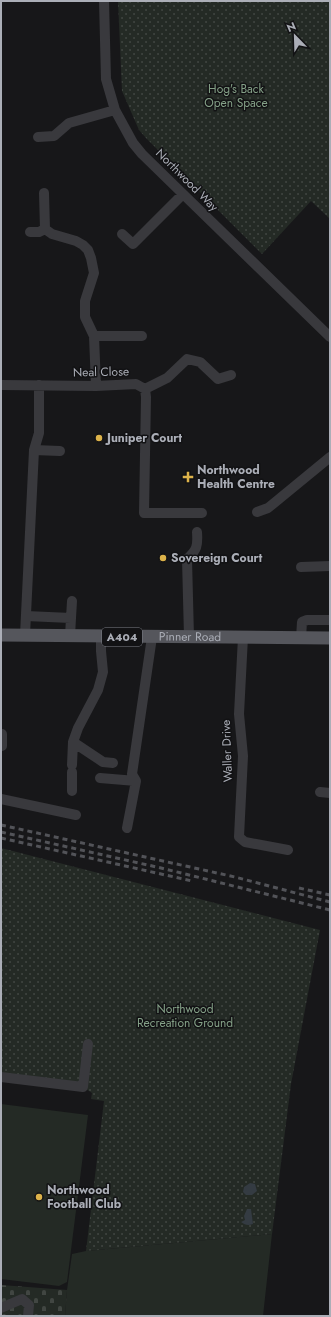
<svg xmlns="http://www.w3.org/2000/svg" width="331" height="1317" font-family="Jost,sans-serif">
	<defs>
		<pattern id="cemetery-stones" width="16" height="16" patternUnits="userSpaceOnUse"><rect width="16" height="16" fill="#242a25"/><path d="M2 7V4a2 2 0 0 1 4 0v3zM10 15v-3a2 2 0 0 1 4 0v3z" fill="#414642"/></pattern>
		<pattern id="park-dots" width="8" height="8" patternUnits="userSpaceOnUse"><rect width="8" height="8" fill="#242a25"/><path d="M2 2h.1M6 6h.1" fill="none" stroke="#414642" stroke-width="1.8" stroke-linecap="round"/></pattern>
	</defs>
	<rect width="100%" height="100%" fill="#171719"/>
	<!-- grass -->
	<path fill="#242a25" d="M1 1104 88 1115 67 1282 59 1286 1 1279Z
		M272 1234 263 1316H65L67 1290 72 1254 86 1251Z"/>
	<!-- cemetery -->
	<path fill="url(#cemetery-stones)" d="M1 1285 67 1290 65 1316H1Z"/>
	<!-- park -->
	<path fill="url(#park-dots)" d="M118 1H330V219L311 201 262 254 146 138 139 130 122 91Z
		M1 848 320 930 291 1084 272 1234 86 1251 104 1101 91 1099 92 1093 83 1087 1 1077Z"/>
	<!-- water -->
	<path fill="#343b42" d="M250 1183 255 1184 257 1191 252 1195H246L243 1192 244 1187Z
		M247 1209H251L253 1224C248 1226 245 1225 241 1222L245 1220 244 1216Z"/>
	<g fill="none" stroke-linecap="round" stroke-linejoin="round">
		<!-- minor -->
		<path stroke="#39393d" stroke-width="10" d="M104 1 106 79 115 110 133 143 142 154 183 194 330 337
			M38 137 54 136 69 123 115 110
			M44 193 45 229 52 234 76 241 83 245 88 250 91 258 94 273 85 301V317L94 336 96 386
			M30 232H39L45 229
			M122 234 133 244 183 194
			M94 336H142
			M1 385 96 386 136 384 145 389 167 378 187 359 200 362 218 379 231 375
			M39 385V433L34 450 60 451
			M145 389 146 397 144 513H202
			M257 512 268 508 330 457
			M301 567 330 566
			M26 616 71 618 70 636
			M71 618 72 601
			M25 635 34 450
			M189 637 187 559C197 550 198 546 197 532
			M243 637 239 714 243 756 239 837 245 842 288 850
			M301 638 302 622 307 620H330
			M73 742 103 762 113 763
			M1 746H2V734
			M72 765 73 742 78 728 98 690 103 672 101 651V637
			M100 778 136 781
			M72 791V772
			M320 792 330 793
			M1 799 76 815
			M127 828 136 781 132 774 152 637
			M1 1077 83 1087 88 1044
			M1 1308 22 1299 29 1305 28 1316"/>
		<!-- major -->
		<path stroke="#55565c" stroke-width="13" id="s1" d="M1 635 330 638"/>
		<!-- rail -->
		<path stroke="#525358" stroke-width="3" stroke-dasharray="5 4" stroke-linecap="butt" d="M1 825 235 877 330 902
			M1 832 161 868 330 910
			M1 838 192 881
			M299 888 330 895"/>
	</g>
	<!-- markers -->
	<g fill="#ddb34a" stroke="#121214" stroke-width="1.5">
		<circle cx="99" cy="438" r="4"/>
		<path d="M186 471h4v4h4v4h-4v4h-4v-4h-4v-4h4z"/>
		<circle cx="163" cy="558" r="4"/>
		<circle cx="39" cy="1197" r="4"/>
	</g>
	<g text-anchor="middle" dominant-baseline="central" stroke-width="3" stroke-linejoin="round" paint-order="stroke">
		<!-- shield labels -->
		<rect fill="#121214" stroke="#7d7f86" stroke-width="1" x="102" y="628" width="40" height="18" rx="3"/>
		<g font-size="11" font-weight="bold" fill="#abaeb7">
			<text x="122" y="637">A404</text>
		</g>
		<!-- park labels -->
		<g font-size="12" fill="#84a087" stroke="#121214">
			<text x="236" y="89">Hog's Back<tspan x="236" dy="14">Open Space</tspan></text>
			<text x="185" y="1009">Northwood<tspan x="185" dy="14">Recreation Ground</tspan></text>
		</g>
		<!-- street labels -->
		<g font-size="12" fill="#abaeb7" stroke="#121214">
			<text transform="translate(187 180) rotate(45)">Northwood Way</text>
			<text transform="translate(101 372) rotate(-1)">Neal Close</text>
			<text stroke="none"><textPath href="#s1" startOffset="189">Pinner Road</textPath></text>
			<text transform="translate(227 751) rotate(-92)">Waller Drive</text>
		</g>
		<!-- poi labels -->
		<g font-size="12" font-weight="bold" fill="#abaeb7" stroke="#121214" text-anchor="start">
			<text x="107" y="438">Juniper Court</text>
			<text x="197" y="470">Northwood<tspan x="197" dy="14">Health Centre</tspan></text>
			<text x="171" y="558">Sovereign Court</text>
			<text x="47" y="1190">Northwood<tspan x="47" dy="14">Football Club</tspan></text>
		</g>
	</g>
	<!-- border -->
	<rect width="331" height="1317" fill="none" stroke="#abaeb7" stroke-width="4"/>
	<!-- north arrow -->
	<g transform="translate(295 36) rotate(337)" stroke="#121214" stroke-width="3" paint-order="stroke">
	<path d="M0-3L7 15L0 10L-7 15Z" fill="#abaeb7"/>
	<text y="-6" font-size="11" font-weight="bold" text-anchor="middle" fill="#abaeb7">N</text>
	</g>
</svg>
